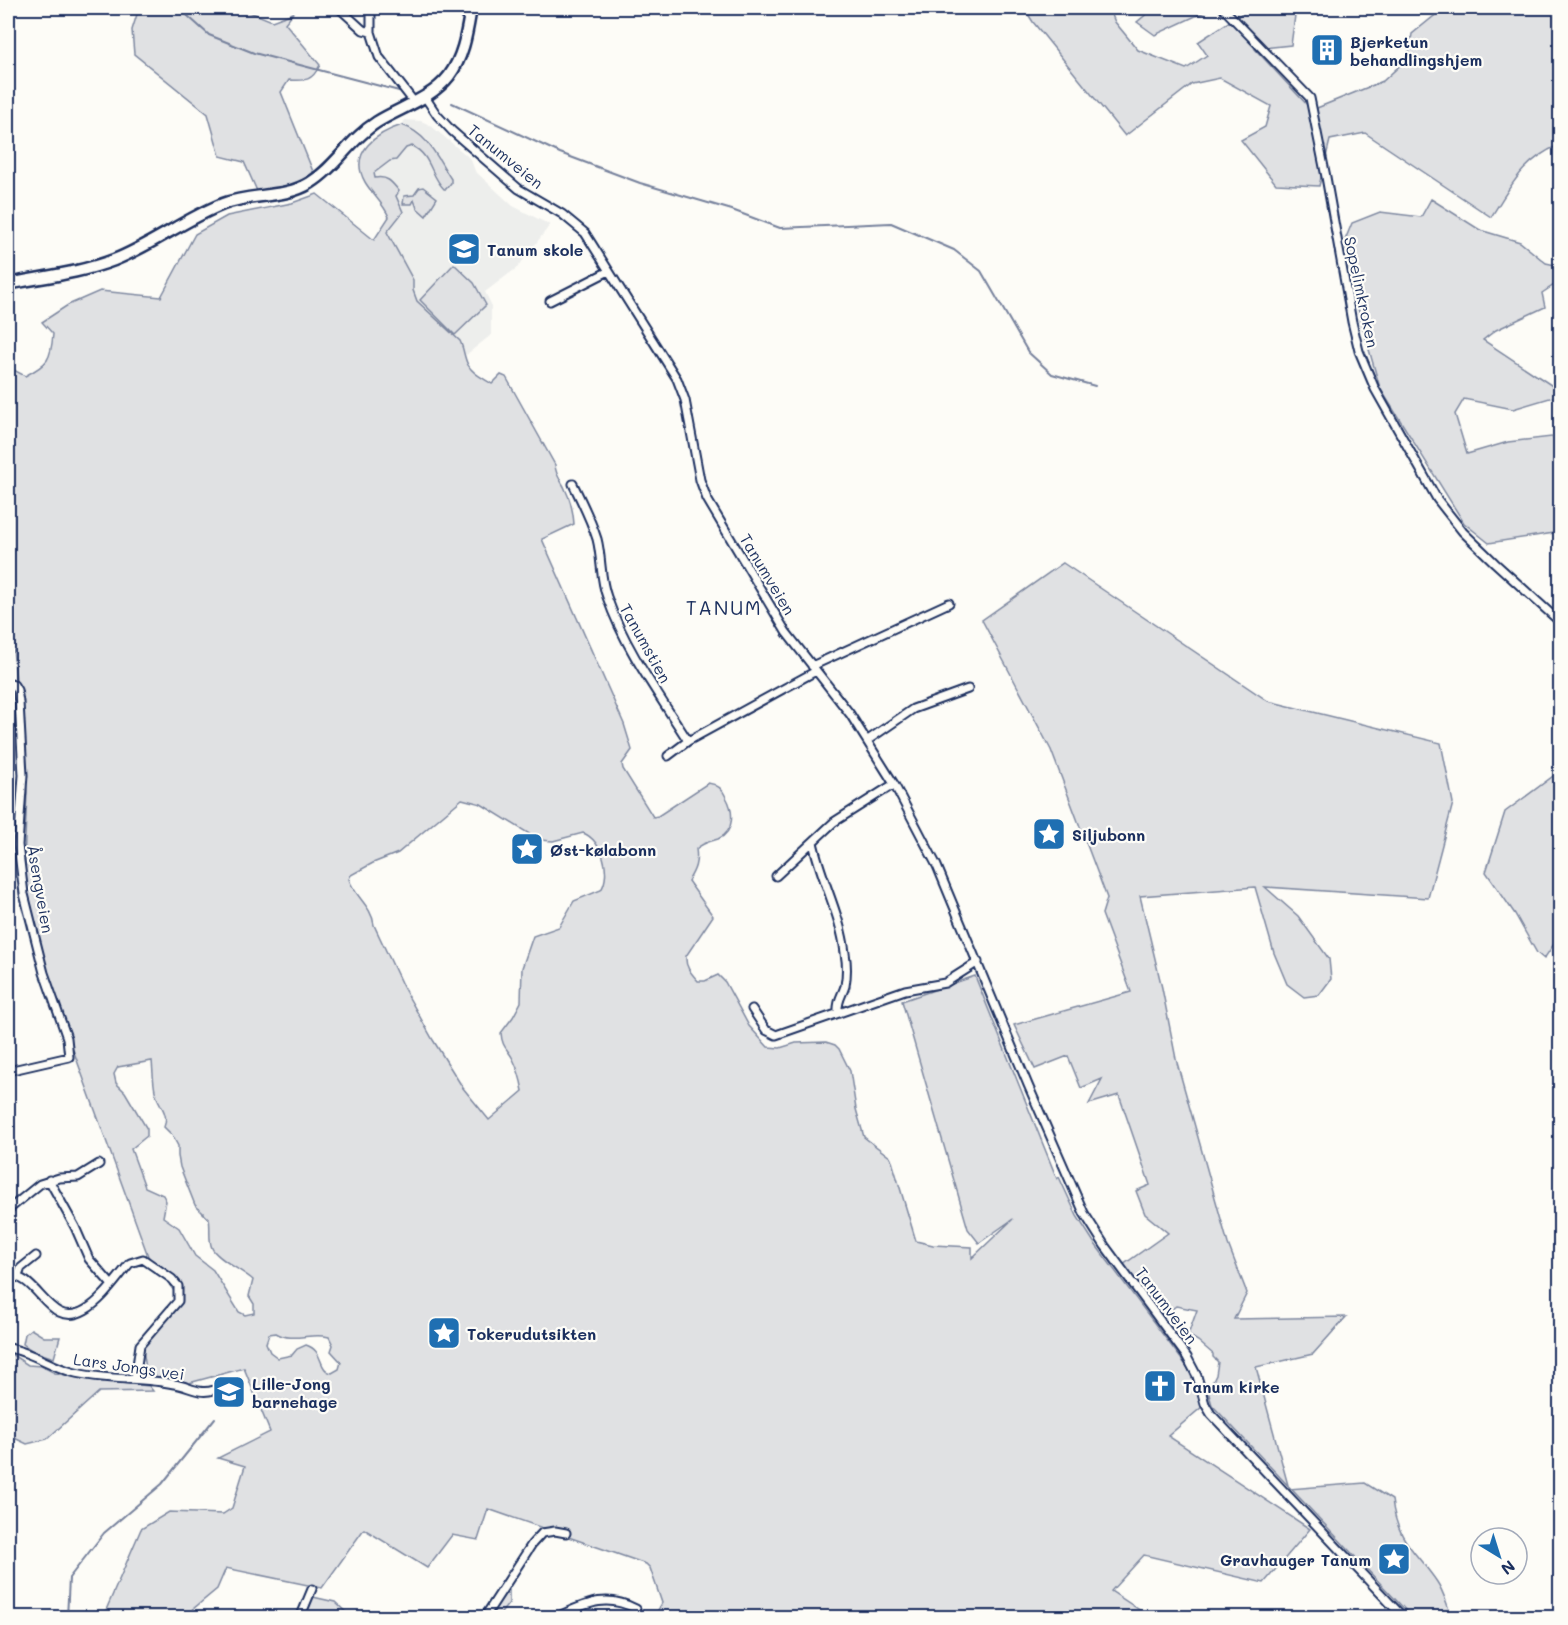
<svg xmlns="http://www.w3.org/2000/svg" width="1568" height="1625" font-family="Mali,sans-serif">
	<rect width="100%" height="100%" fill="#fdfcf7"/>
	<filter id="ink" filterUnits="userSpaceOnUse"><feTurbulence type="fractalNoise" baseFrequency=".0167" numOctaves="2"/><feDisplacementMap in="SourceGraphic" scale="12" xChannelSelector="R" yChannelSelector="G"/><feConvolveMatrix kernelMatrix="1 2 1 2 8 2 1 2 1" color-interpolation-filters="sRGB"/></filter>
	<g filter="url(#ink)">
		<!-- built -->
		<path fill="#edeeec" d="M405 120 421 121 430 125 466 155 471 160 475 171 513 206 550 225 518 267 485 292 491 304V335L466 355 459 341 417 301 413 290V280L387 231 402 212 396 196 399 191 390 180 375 178 374 173 402 155 406 148 412 146 422 151 434 176 451 179 428 141 417 131 402 125Z"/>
		<!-- green -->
		<path fill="#e0e1e3" stroke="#7e88a0" stroke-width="1.5" fill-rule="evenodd" d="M139 8H243L245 10 272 21 293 13 285 23 320 65C312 81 306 81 289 80L281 92 314 174C296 186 277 188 257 191L244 162 220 156 208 114 134 54 132 30Z
			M1024 8H1109L1115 22 1138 50 1186 69 1207 55 1198 42 1250 8H1296L1291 45 1255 49 1312 110 1383 81 1408 58 1412 34 1444 8H1560V132L1559 145C1523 160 1511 186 1491 217L1365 133 1330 140 1319 186 1276 184 1241 140 1265 127 1271 106 1220 78 1192 84 1125 136 1033 22Z
			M1154 8H1213L1155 35 1137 22Z
			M402 125C428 134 437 157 451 179V183L446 189H444C430 175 431 155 412 146L406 148 396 160 390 161 374 173 375 178C387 176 391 181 399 191L396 196 403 212 387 232 413 280V290L417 301 460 341C464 349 464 358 468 365 473 374 483 378 492 384L501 375 506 377 555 465C556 478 562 480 566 491 571 501 573 512 574 524L542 539 624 724 632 750 622 764 623 769 653 817 658 816 708 783C717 784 723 790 726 797 734 811 735 832 718 839 709 842 704 842 696 849 698 862 695 870 688 881L713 916 686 956C685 967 691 973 698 981H705L718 975 725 982 749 1026 768 1047 780 1048 796 1043 826 1042 835 1045 839 1049 850 1071 856 1109 864 1137 891 1158 916 1241 933 1245 972 1247V1258L1013 1219 979 1243 968 1229 902 1001 975 976 1057 1179 1059 1177 1077 1216 1095 1244 1188 1368 1203 1406 1168 1436 1310 1529 1264 1583 1144 1555 1111 1591 1150 1617H654L662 1603 650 1568 646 1564 488 1509 478 1540 452 1535 427 1568 364 1529 322 1588 226 1568 217 1589 187 1614 186 1617H103L141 1529 169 1512 223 1514 232 1508 245 1466 218 1458 270 1432 244 1368 189 1383 147 1376 142 1342 180 1299 148 1256 22 909 27 792 11 629 8 627V367L25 376C48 364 51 360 53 334L42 322 68 305 100 291 161 297 195 234 227 216 292 203 317 194 374 240 389 217C384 204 372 194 365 182 348 152 377 133 402 125ZM462 799 481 804 539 840 553 841 583 833C602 840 612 873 601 890L574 901 559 927 533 936 522 968 521 1002 513 1017 501 1033C502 1047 507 1048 513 1059 518 1069 521 1080 523 1091L489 1120 463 1088 433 1040 403 987 374 925C372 906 354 896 349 879L351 875 373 863 398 853ZM152 1061C153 1071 153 1081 155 1091 157 1104 170 1112 164 1127L172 1135 178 1146V1156L180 1167 195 1205 209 1219C211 1228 208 1240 212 1248 216 1258 243 1271 253 1280L249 1296 254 1304V1313L245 1315 239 1312 213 1270 195 1256 179 1228 163 1217 166 1201 163 1195 145 1187 131 1149 147 1136V1129L125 1092 116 1083 114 1074 118 1067ZM276 1333C293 1343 311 1332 329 1337L333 1345 331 1351 341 1362 339 1369 332 1373C317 1370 325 1351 306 1345L297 1349 292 1355 278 1358 270 1352 266 1343 269 1334Z
			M423 187 437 198 426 216 417 208 414 200 412 204H403L404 196 414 195 419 188Z
			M1431 199 1480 230 1520 242 1546 263 1560 266V281L1542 293 1545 307 1496 330 1483 340 1560 391V395L1513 409 1464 399 1455 414 1467 454 1508 442 1560 436V532L1489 543 1464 523 1380 388 1360 318 1345 240 1352 223 1380 212 1421 217Z
			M454 264 474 283 486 305 455 335 420 300Z
			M1063 563 1268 701 1441 743 1453 803 1428 898 1265 887 1298 916 1329 959 1331 979 1319 995 1304 997 1287 984 1274 953 1255 887 1140 896 1162 988 1176 1059 1228 1244 1247 1293 1234 1319 1346 1317 1313 1354 1256 1367 1289 1489 1365 1483 1392 1500C1397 1542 1416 1551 1437 1582 1444 1592 1447 1606 1452 1617H1412L1212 1405 1208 1391 1216 1375 1218 1362 1213 1357V1354L1198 1341 1188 1335 1197 1310 1176 1306 1163 1316 1123 1265 1168 1233 1145 1214 1136 1191 1150 1185 1119 1095 1089 1104 1102 1079 1081 1088 1068 1056 1035 1069 1014 1025 1131 992 1102 914 1107 898 1051 750 982 620Z
			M1560 771V935L1544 959 1537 953 1515 914 1486 872 1505 812Z
			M31 1329 44 1337H60L54 1358 33 1351 23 1344 25 1334Z
			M8 1354H11L28 1365 41 1366 55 1373 85 1379 149 1386 153 1391 99 1392 47 1439 27 1444 8 1435Z
			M509 1585V1603L498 1617 485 1618Z
			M313 1597 335 1602 351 1617 303 1618Z"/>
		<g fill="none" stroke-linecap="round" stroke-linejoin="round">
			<!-- stream -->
			<path stroke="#76819c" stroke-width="2" d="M179 8 209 35 254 53 399 91
				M452 103 560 153 640 183 732 210 780 228 891 223 954 250 981 271 1028 352 1052 374 1095 386
				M67 1618 69 1578 104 1533 162 1484 215 1418"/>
			<defs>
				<path id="minor" d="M339 8 363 30 371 32
					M371 8V32L379 57 414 102
					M1223 8 1310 98 1326 177 1352 322 1359 351 1375 389 1437 499 1463 532 1495 563 1560 622
					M425 97 437 115 452 131 519 189 562 214 585 233 677 379 685 400 700 480 707 499 786 632 850 714 894 784 937 866 1028 1085 1084 1213 1105 1246 1187 1357 1197 1376 1205 1404 1211 1414 1404 1618
					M550 301 609 271
					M573 484C582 502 591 520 597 539 602 558 600 579 607 597 625 649 659 695 688 741
					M812 666 949 603
					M8 683 14 685 17 690 19 702 23 775 18 845 24 894 44 973 67 1038 69 1057 8 1071
					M868 740 913 709 968 689
					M668 756 688 741 816 671
					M813 842C821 880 841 915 845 953 847 964 847 975 845 986 842 996 837 1000 838 1012
					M776 876 834 822 894 784
					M752 1009 766 1030 776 1035 905 990 945 983 978 962
					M49 1180 75 1227 89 1259 111 1284
					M8 1210 40 1184 59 1178 78 1177 99 1164
					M8 1276C39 1273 48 1331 85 1310 103 1300 117 1278 130 1263L143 1259 172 1279 178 1286V1301L140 1345 135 1379
					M18 1276 21 1268 36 1256
					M8 1348C30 1351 50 1366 72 1372 105 1381 141 1377 174 1384 189 1386 198 1395 214 1390
					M300 1618 312 1589
					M484 1618 532 1544 542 1533 555 1531 566 1533
					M554 1618C584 1605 605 1592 636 1609"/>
				<path id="secondary" d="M8 284C43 277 80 273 114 260 152 245 185 219 223 204 251 193 284 199 310 183 335 168 350 139 377 122 401 107 431 99 449 76 464 56 467 31 471 8"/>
			</defs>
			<!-- minor casing -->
			<use href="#minor" stroke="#1b2f5e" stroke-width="11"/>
			<!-- secondary casing -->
			<use href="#secondary" stroke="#1b2f5e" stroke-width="15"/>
			<!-- minor -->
			<use href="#minor" stroke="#fdfcf7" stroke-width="7"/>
			<!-- secondary -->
			<use href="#secondary" stroke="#fdfcf7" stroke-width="10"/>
		</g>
	</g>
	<!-- icons -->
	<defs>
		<symbol id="building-square" viewBox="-11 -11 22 22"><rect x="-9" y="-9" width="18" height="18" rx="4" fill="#1f6fb2" stroke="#fdfcf7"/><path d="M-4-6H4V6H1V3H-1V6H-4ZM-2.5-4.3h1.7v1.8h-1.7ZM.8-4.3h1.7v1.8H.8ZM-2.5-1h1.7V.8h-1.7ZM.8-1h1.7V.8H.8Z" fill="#fff"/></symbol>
		<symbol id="school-square" viewBox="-11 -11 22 22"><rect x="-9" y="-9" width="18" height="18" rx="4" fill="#1f6fb2" stroke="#fdfcf7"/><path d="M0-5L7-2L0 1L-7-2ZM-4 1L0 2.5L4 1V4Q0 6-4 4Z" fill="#fff"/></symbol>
		<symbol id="sight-square" viewBox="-11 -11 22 22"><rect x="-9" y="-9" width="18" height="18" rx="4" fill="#1f6fb2" stroke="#fdfcf7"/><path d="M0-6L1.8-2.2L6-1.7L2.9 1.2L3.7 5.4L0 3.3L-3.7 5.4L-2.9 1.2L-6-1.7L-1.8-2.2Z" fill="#fff"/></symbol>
		<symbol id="church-square" viewBox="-11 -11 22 22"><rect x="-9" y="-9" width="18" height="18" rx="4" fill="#1f6fb2" stroke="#fdfcf7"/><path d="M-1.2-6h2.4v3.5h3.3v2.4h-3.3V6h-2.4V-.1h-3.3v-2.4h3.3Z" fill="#fff"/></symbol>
	</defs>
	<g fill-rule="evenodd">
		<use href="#building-square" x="1308" y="31" width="38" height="38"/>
		<use href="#school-square" x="445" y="230" width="38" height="38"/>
		<use href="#sight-square" x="1030" y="815" width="38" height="38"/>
		<use href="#sight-square" x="508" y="830" width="38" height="38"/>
		<use href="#sight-square" x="425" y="1314" width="38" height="38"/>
		<use href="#church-square" x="1141" y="1367" width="38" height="38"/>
		<use href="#school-square" x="210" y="1373" width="38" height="38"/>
		<use href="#sight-square" x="1375" y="1540" width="38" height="38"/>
	</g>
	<g text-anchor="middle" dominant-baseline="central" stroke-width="4.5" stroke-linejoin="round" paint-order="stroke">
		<!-- poi labels -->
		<g font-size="16" font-weight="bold" fill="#1b2f5e" stroke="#fdfcf7" text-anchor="start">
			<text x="1350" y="41">Bjerketun<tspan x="1350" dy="18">behandlingshjem</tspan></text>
			<text x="487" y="249">Tanum skole</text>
			<text x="1072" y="834">Siljubonn</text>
			<text x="550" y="849">Øst-kølabonn</text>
			<text x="467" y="1333">Tokerudutsikten</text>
			<text x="252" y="1383">Lille-Jong<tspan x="252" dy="18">barnehage</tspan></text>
			<text x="1183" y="1386">Tanum kirke</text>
			<text x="1371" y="1559" text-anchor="end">Gravhauger Tanum</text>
		</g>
		<!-- street labels -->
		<g font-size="16" fill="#1b2f5e" stroke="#fdfcf7">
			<text transform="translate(506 156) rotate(39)">Tanumveien</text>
			<text transform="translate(1362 292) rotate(78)">Sopelimkroken</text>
			<text transform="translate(768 574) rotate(59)">Tanumveien</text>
			<text transform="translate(646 643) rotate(61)">Tanumstien</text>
			<text transform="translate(41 889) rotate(80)">Åsengveien</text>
			<text transform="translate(1167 1305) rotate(53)">Tanumveien</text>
			<text transform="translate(129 1366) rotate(8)">Lars Jongs vei</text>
		</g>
		<!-- quarter labels -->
		<g font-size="20" letter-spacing="1.5" fill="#1b2f5e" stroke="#fdfcf7">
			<text x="724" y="607">TANUM</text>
		</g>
	</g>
	<!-- margin -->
	<rect width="1568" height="1625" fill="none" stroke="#fdfcf7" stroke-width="30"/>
	<rect x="15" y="15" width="1538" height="1595" fill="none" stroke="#1b2f5e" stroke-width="2" filter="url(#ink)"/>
	<!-- north arrow -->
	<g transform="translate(1499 1556) rotate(142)"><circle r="28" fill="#fdfcf7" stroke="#a3aaba" stroke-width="1.5"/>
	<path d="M0-4.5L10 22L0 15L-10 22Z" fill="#1f6fb2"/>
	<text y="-9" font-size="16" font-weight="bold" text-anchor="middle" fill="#1b2f5e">N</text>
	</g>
</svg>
